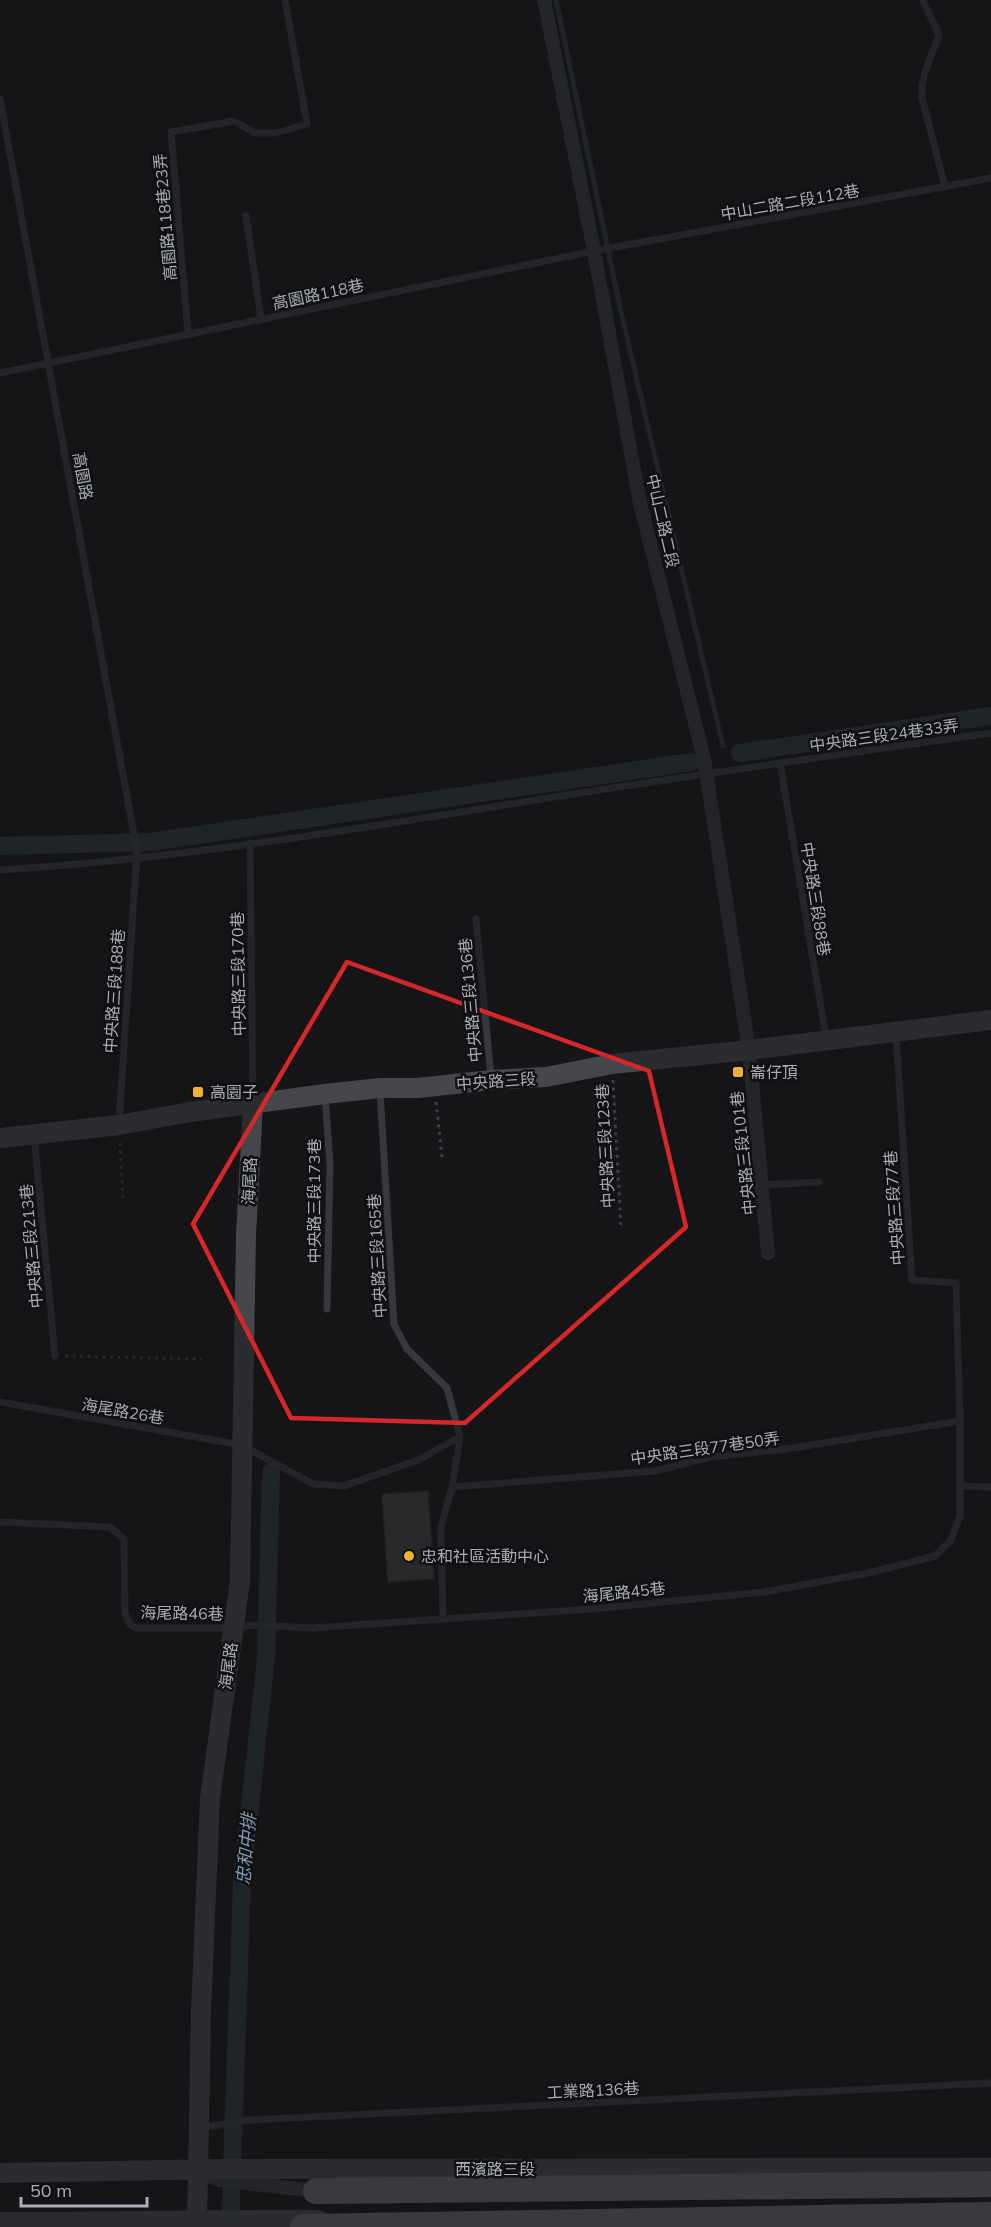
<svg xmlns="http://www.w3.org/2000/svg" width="991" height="2227" font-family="Mulish,'Noto Sans TC',sans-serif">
	<rect width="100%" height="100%" fill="#161618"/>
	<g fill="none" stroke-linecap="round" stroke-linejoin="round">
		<!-- stream -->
		<path stroke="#2c353c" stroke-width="5" d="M556 0 621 312 723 746"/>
		<!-- canal -->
		<path stroke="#2c353c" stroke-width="18" d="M740 753 991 716
			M0 846 150 842 691 762
			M230 2227 242 1880 266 1658 271 1472"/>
	</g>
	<!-- building -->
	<path fill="#404145" stroke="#303034" stroke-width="1.5" d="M428 1491 434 1579 388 1582 382 1494Z"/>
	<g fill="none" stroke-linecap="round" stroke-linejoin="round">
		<!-- path -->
		<path stroke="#3d3f44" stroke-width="3" stroke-dasharray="3 4.5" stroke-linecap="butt" d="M613 1080 621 1228
			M436 1102 442 1157
			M120 1143 123 1198
			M65 1356 202 1359"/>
		<!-- lane -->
		<path stroke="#37383d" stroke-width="7" d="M923 0 939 35C932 56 920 76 922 98L945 187
			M0 99 137 851 119 1122
			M246 216 261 319
			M188 334 171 132 234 121 255 133H276L307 124 285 0
			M0 373 594 251 991 178
			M780 763 826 1037
			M250 843 253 1102
			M0 870C176 859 350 830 523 802 679 777 835 755 991 733
			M476 919 491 1077
			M380 1091 394 1324 407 1349 447 1388 460 1437 452 1487 441 1528 443 1619
			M325 1095 330 1164 327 1309
			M34 1135 55 1356
			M763 1185 819 1182
			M0 1402 241 1445 313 1484 344 1486 418 1460 460 1437
			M961 1486 991 1487
			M452 1487 655 1471 710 1457 780 1450 960 1421
			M0 1522 110 1527 124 1539 125 1613 130 1624 135 1628H234L255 1625 312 1628 592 1609 764 1592 868 1573 935 1556 951 1540 960 1516V1421L956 1283 912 1280 896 1034
			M200 2128 250 2120 991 2083"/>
		<!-- street -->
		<path stroke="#37383d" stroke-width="14" d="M544 0 594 251 640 503 704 759 749 1050 768 1253
			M200 2172 219 2180 316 2191"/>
		<!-- secondary -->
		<path stroke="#45474d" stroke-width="20" d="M0 1138 119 1125 190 1112 325 1094 380 1088H418L491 1080 546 1077 612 1064 749 1050 991 1020
			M0 2173 220 2169 991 2168
			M0 2222C106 2222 212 2219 318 2220
			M197 2227 201 2012 210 1798 240 1581 246 1235 253 1104"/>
		<!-- highway -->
		<path stroke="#63666e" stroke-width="26" d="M316 2191 991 2184"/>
		<!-- highway-bridge -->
		<path stroke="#63666e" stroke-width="26" d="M303 2227 991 2215"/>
	</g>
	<!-- marked area -->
	<path d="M0 0H991V2227H0ZM347 962 649 1071 686 1227 465 1423 291 1418 193 1224Z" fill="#161618" fill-opacity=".55" fill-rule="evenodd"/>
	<path fill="none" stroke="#d62828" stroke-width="4.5" stroke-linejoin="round" d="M347 962 649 1071 686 1227 465 1423 291 1418 193 1224Z"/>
	<!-- markers -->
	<g fill="#f2b134" stroke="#111113" stroke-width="2">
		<rect x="732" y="1066" width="12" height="12" rx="3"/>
		<rect x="192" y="1086" width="12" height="12" rx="3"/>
		<circle cx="409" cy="1556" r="6"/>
	</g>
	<g text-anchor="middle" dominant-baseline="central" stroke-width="5" stroke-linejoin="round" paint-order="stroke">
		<!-- street labels -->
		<g font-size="16" fill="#a8adb8" stroke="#111113">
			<text transform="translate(790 202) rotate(-10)">中山二路二段112巷</text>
			<text transform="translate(165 217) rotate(-95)">高園路118巷23弄</text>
			<text transform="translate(318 294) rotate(-12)">高園路118巷</text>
			<text transform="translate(83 476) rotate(80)">高園路</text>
			<text transform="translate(663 521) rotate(77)">中山二路二段</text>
			<text transform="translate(884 735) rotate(-8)">中央路三段24巷33弄</text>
			<text transform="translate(816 899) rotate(81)">中央路三段88巷</text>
			<text transform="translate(238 974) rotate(-91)">中央路三段170巷</text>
			<text transform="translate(114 991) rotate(-86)">中央路三段188巷</text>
			<text transform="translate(470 1000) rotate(-95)">中央路三段136巷</text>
			<text transform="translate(496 1081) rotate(-4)">中央路三段</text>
			<text transform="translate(605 1146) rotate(-93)">中央路三段123巷</text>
			<text transform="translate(743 1153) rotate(-96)">中央路三段101巷</text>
			<text transform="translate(249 1181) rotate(-87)">海尾路</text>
			<text transform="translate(314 1201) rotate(-90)">中央路三段173巷</text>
			<text transform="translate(894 1208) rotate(-94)">中央路三段77巷</text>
			<text transform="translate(31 1246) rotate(-95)">中央路三段213巷</text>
			<text transform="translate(377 1256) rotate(-93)">中央路三段165巷</text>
			<text transform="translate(123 1411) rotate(10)">海尾路26巷</text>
			<text transform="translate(705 1448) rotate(-8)">中央路三段77巷50弄</text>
			<text transform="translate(624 1592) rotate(-6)">海尾路45巷</text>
			<text transform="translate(182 1613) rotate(1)">海尾路46巷</text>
			<text transform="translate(228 1666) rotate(-82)">海尾路</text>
			<text transform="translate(593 2090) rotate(-3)">工業路136巷</text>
			<text x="495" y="2169">西濱路三段</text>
		</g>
		<!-- poi labels -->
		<g font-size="16" fill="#a8adb8" stroke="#111113" text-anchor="start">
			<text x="750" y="1072">崙仔頂</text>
			<text x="210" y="1092">高園子</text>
			<text x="421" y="1556">忠和社區活動中心</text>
		</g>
		<!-- water labels -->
		<g font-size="18" font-style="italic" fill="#7f9bb3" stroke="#111113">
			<text transform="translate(246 1849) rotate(-85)">忠和中排</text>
		</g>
	</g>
	<!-- scale -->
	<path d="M21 2197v9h126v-9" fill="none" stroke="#a8adb8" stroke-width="3"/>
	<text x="30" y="2197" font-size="18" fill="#a8adb8" stroke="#111113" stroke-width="4.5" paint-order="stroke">50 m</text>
</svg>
